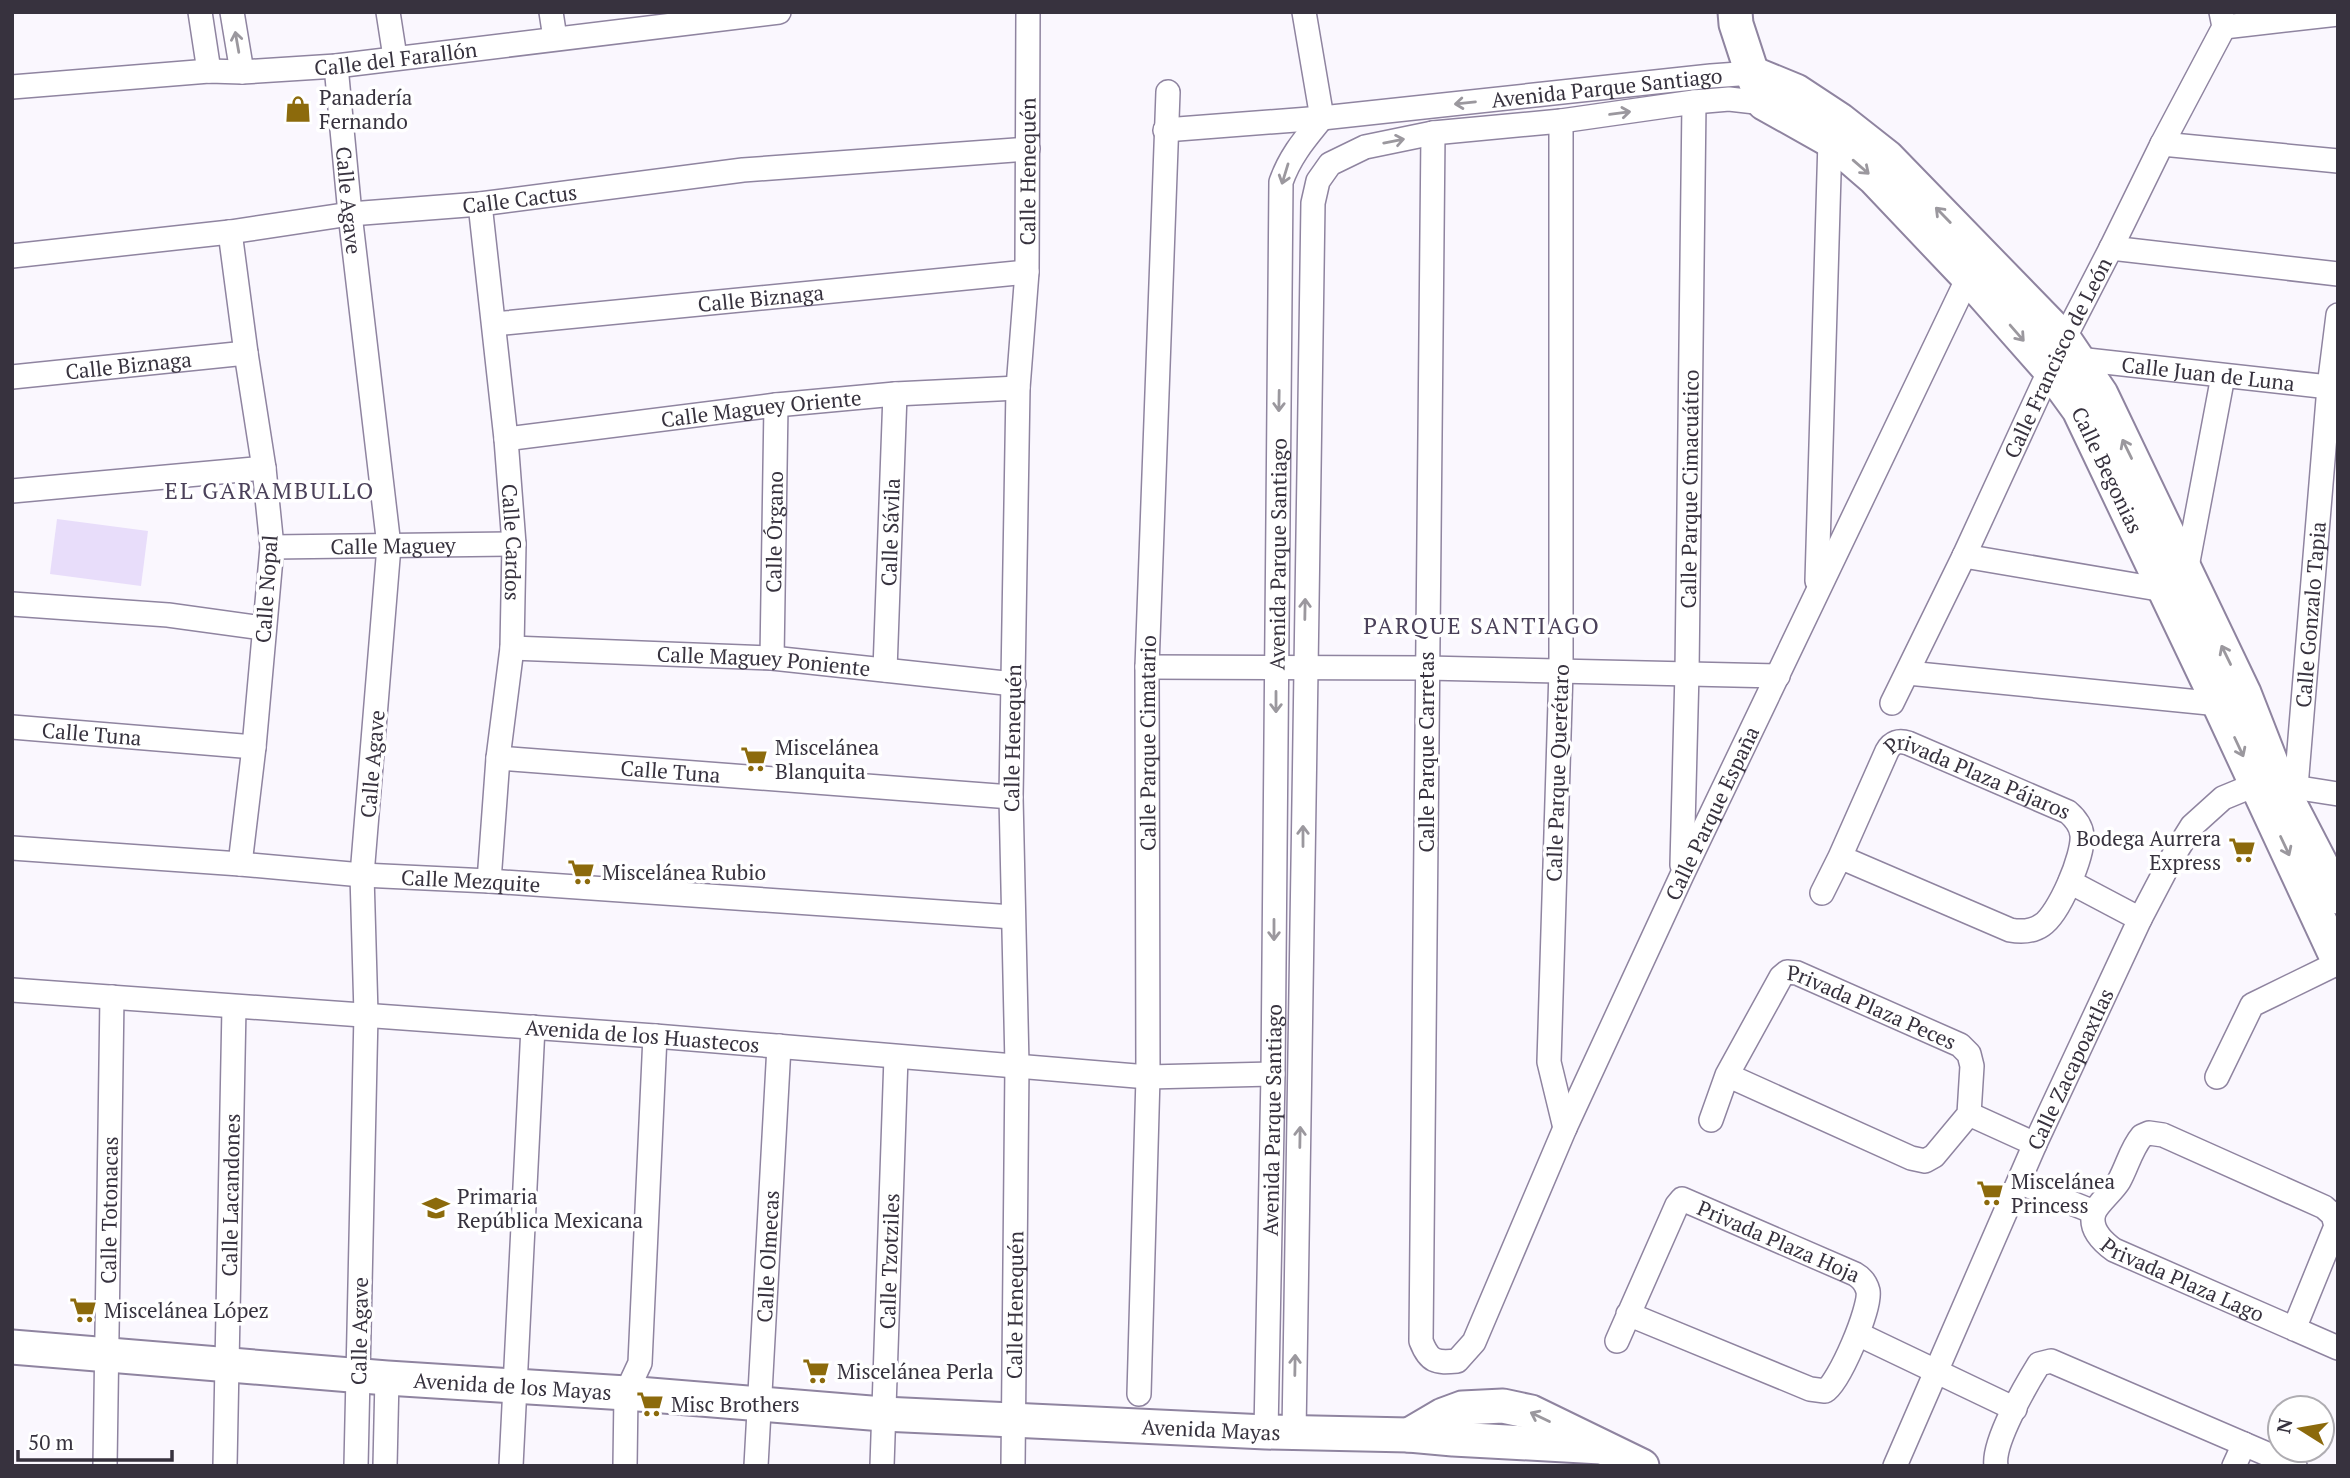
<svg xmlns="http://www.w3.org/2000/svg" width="2350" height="1478" font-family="'PT Serif',serif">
	<rect width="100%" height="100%" fill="#faf7fe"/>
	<!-- green -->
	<path fill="#e8ddfa" d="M57 519 148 531 141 586 50 574Z"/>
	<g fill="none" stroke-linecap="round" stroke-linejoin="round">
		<defs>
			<g id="street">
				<path d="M200 12 209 71"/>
				<path d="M232 12 242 72"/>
				<path d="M388 12 395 57"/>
				<path d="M551 12 555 38"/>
				<path d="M1304 12 1322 118"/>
				<path d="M2224 27 2338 14"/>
				<path id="s1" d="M336 66 350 214 389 546 362 875 366 1014 356 1466"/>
				<path id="s2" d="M12 87 209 71 242 72 336 66 779 12"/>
				<path d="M1561 121V670L1549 1062 1565 1128"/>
				<path id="s3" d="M1165 130 1322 118 1711 76 1752 73"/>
				<path id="s4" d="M1433 133 1421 1341C1429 1362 1436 1363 1457 1361L1474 1342 1565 1128 1682 875 1974 265"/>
				<path d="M2162 144 2338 161"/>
				<path id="s5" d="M480 204 506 439 514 544 512 648 498 758 489 881"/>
				<path d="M230 232 246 353 264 468 272 547 254 747 240 864"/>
				<path d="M2111 248 2338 274"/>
				<path id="s6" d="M12 256 230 232 350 214 480 204 743 170 1028 149"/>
				<path id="s7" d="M494 324 1027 272"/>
				<path id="s8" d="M2078 359 2338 388"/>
				<path id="s9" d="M12 377 246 353"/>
				<path id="s10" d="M506 439 776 405 895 394 1018 388"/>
				<path d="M12 491 264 468"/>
				<path id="s11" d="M272 547 514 544"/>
				<path d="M1964 556 2164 590 2186 572 2223 376"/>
				<path d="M1817 581 1830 140"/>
				<path d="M12 604 168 615 263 628"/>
				<path id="s12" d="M512 648 772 658 1014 684"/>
				<path id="s13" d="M772 658 776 405"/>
				<path d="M1147 667 1427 668 1778 676"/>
				<path id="s14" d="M885 670 895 394"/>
				<path d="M1908 673 2219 704 2228 700"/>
				<path id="s15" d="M1892 703 1964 556 2064 339 2111 248 2162 144 2224 27 2221 12"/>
				<path id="s16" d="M12 727 254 747"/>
				<path id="s17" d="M498 758 1011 797"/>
				<path id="s18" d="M2296 787 2329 387 2338 315"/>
				<path id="s19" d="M12 848 240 864 362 875 489 881 1013 917"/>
				<path id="s20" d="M1682 865 1687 672 1694 102"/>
				<path d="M2070 882 2140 919"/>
				<path id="s21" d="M1822 893 1840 857 1887 751C1892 742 1899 740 1908 743L2068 812C2075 818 2081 826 2082 835 2084 855 2059 914 2042 925 2032 932 2021 932 2010 930L1840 857"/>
				<path id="s22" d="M12 990 655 1036 1148 1077 1273 1074"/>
				<path d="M2217 1077 2252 1005 2338 963"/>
				<path d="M1969 1114 2035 1144"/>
				<path id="s23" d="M1711 1120 1727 1075 1781 977 1787 972 1797 973 1960 1045 1969 1054 1972 1066 1969 1114 1934 1156 1925 1161 1911 1158 1727 1075"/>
				<path d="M2019 1182 2094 1212"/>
				<path id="s24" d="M2294 1329 2336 1226 2333 1215 2324 1207 2163 1135 2149 1133 2142 1136C2131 1149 2127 1167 2119 1181 2113 1191 2097 1204 2094 1213 2089 1229 2103 1242 2114 1250L2338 1348"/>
				<path d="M1858 1334 2015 1409"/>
				<path id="s25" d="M1617 1341 1677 1205 1682 1199 1855 1274C1862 1278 1866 1283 1868 1291 1871 1308 1839 1383 1825 1391L1810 1389 1628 1314"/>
				<path id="s26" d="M1139 1394 1148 1077 1147 667 1168 92"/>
				<path id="s27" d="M1266 1432 1273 1074 1281 182C1290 156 1305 139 1322 118"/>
				<path d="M1294 1433C1303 1023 1305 613 1313 203L1318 181 1330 164 1365 147 1433 133 1561 121 1694 102 1729 99 1764 103"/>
				<path id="s28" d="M105 1466 112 997"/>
				<path id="s29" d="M225 1466 234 1007"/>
				<path d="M385 1466 387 1378"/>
				<path d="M511 1466 533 1027"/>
				<path d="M625 1466 626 1393 640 1363 655 1036"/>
				<path id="s30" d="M756 1466 779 1046"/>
				<path id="s31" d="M882 1466 896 1057"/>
				<path id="s32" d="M1013 1466 1017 1065 1011 797 1018 388 1027 272 1028 12"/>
				<path id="s33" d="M1895 1466 2035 1144 2140 919 2172 858 2192 826 2223 798 2257 784 2280 785 2338 794"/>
				<path d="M1996 1466C1992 1443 2026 1385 2039 1364L2051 1361 2295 1466"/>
				<path d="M2234 1466 2244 1444"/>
			</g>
			<g id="secondary">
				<path id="s34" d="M1735 12 1736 24 1752 73 1764 103 1830 140 1874 178 1968 277 2050 370 2079 410 2219 704 2338 960"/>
				<path d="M1752 73 1796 91 1840 120 1887 157 2064 339 2101 394 2244 693 2280 785 2338 897"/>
				<path id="s35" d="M12 1347 387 1378 626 1393 883 1414 1266 1432 1409 1435 1453 1439 1601 1447"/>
				<path d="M1409 1435 1443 1415 1462 1408 1503 1406 1531 1412 1642 1466"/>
			</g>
		</defs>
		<!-- street casing -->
		<use href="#street" stroke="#8f84a0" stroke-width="26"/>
		<!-- secondary casing -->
		<use href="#secondary" stroke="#8f84a0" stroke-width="37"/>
		<!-- street -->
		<use href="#street" stroke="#fff" stroke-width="23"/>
		<!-- secondary -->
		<use href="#secondary" stroke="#fff" stroke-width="33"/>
	</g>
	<!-- one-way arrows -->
	<defs><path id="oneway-shaft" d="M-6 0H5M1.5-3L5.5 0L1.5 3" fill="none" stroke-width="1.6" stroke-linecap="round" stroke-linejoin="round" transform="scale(1.75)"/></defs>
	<g stroke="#9b989e">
		<use href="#oneway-shaft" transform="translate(237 42) rotate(-100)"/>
		<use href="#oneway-shaft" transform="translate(1465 103) rotate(174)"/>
		<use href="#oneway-shaft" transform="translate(1620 113) rotate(-8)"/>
		<use href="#oneway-shaft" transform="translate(1394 141) rotate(-11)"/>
		<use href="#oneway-shaft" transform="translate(1861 167) rotate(41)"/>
		<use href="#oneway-shaft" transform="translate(1285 174) rotate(107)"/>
		<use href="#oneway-shaft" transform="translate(1943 215) rotate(-134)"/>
		<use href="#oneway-shaft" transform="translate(2017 333) rotate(49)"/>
		<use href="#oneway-shaft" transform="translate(1279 401) rotate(91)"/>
		<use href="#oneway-shaft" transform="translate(2127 449) rotate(-116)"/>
		<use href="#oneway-shaft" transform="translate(1305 609) rotate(-89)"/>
		<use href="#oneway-shaft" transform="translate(2226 655) rotate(-116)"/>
		<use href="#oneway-shaft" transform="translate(1276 702) rotate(90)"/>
		<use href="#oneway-shaft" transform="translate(2239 747) rotate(65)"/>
		<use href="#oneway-shaft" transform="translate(1303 836) rotate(-90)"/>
		<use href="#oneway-shaft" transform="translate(2285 846) rotate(65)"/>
		<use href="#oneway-shaft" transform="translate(1274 930) rotate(90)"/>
		<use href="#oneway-shaft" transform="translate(1300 1137) rotate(-89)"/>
		<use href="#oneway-shaft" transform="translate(1295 1365) rotate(-89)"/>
		<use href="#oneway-shaft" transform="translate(1540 1417) rotate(-154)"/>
	</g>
	<!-- icons -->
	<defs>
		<symbol id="shop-bare" viewBox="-9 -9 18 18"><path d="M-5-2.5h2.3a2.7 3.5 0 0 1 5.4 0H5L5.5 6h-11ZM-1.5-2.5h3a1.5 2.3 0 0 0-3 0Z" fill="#8c6a0c" stroke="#fff" stroke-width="2.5" paint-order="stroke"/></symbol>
		<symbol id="supermarket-bare" viewBox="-9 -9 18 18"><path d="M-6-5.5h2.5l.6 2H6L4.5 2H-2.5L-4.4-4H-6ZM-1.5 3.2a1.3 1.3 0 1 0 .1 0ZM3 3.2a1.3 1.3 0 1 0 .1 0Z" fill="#8c6a0c" stroke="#fff" stroke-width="2.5" paint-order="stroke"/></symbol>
		<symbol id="school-bare" viewBox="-9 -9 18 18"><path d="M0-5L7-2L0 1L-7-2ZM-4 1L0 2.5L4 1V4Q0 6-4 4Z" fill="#8c6a0c" stroke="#fff" stroke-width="2.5" paint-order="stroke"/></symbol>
	</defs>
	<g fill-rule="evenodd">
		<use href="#shop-bare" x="279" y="90" width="38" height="38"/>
		<use href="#supermarket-bare" x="735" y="740" width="38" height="38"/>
		<use href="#supermarket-bare" x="2223" y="831" width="38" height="38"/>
		<use href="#supermarket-bare" x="562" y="853" width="38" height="38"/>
		<use href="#supermarket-bare" x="1971" y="1174" width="38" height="38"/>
		<use href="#school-bare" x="417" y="1189" width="38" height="38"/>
		<use href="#supermarket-bare" x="64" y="1291" width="38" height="38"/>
		<use href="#supermarket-bare" x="797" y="1352" width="38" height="38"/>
		<use href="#supermarket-bare" x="631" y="1385" width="38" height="38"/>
	</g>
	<g text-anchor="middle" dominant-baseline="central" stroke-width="7" stroke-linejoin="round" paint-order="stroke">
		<!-- street labels -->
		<g font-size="21" fill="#37323e" stroke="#fff">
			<text stroke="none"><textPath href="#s2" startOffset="385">Calle del Farallón</textPath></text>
			<text stroke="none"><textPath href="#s3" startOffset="444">Avenida Parque Santiago</textPath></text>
			<text stroke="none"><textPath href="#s32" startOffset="1295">Calle Henequén</textPath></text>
			<text stroke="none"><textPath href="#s6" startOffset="511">Calle Cactus</textPath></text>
			<text stroke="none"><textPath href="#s1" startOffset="135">Calle Agave</textPath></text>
			<text stroke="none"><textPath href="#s7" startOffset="268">Calle Biznaga</textPath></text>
			<text stroke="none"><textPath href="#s15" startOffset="383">Calle Francisco de León</textPath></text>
			<text stroke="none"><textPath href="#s9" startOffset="117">Calle Biznaga</textPath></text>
			<text stroke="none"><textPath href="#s8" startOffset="131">Calle Juan de Luna</textPath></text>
			<text stroke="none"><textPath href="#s10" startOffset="257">Calle Maguey Oriente</textPath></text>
			<text stroke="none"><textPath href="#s34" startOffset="606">Calle Begonias</textPath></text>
			<text stroke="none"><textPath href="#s20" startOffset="376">Calle Parque Cimacuático</textPath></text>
			<text stroke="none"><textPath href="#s13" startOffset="126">Calle Órgano</textPath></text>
			<text stroke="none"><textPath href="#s14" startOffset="138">Calle Sávila</textPath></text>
			<text stroke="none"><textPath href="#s5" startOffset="340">Calle Cardos</textPath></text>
			<text stroke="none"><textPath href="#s11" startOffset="121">Calle Maguey</textPath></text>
			<text stroke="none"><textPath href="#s27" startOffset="878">Avenida Parque Santiago</textPath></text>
			<text transform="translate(266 589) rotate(-86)">Calle Nopal</text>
			<text stroke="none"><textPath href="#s18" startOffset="173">Calle Gonzalo Tapia</textPath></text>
			<text stroke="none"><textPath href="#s12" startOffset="252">Calle Maguey Poniente</textPath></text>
			<text stroke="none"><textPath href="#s16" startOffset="80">Calle Tuna</textPath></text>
			<text stroke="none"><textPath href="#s32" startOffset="728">Calle Henequén</textPath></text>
			<text stroke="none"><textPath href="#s26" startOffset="651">Calle Parque Cimatario</textPath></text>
			<text transform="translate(1426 752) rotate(-90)">Calle Parque Carretas</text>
			<text transform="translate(372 764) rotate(-85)">Calle Agave</text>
			<text stroke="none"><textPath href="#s17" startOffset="173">Calle Tuna</textPath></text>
			<text transform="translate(1557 773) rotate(-88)">Calle Parque Querétaro</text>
			<text stroke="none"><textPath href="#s21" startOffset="257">Privada Plaza Pájaros</textPath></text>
			<text stroke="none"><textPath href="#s4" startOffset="1860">Calle Parque España</textPath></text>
			<text stroke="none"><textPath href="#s19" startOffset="460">Calle Mezquite</textPath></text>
			<text stroke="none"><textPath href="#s23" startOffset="259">Privada Plaza Peces</textPath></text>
			<text stroke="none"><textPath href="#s22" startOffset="632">Avenida de los Huastecos</textPath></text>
			<text stroke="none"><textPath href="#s33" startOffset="434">Calle Zacapoaxtlas</textPath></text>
			<text stroke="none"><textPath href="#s27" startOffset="312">Avenida Parque Santiago</textPath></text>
			<text stroke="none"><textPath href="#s29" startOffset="271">Calle Lacandones</textPath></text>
			<text stroke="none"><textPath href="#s28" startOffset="256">Calle Totonacas</textPath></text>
			<text stroke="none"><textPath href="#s25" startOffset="262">Privada Plaza Hoja</textPath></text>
			<text stroke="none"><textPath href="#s30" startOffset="210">Calle Olmecas</textPath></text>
			<text stroke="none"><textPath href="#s31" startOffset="205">Calle Tzotziles</textPath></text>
			<text stroke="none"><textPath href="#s24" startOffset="544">Privada Plaza Lago</textPath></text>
			<text stroke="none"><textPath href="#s32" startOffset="161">Calle Henequén</textPath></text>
			<text transform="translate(359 1331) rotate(-89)">Calle Agave</text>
			<text stroke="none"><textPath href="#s35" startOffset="502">Avenida de los Mayas</textPath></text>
			<text stroke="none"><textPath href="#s35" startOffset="1202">Avenida Mayas</textPath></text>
		</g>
		<!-- poi labels -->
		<g font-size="21" fill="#37323e" stroke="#fff" text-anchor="start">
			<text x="319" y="97">Panadería<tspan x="319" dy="24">Fernando</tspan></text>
			<text x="775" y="747">Miscelánea<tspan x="775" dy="24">Blanquita</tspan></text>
			<text x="2221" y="838" text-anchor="end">Bodega Aurrera<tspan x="2221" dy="24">Express</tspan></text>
			<text x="602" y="872">Miscelánea Rubio</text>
			<text x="2011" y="1181">Miscelánea<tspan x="2011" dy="24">Princess</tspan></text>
			<text x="457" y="1196">Primaria<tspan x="457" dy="24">República Mexicana</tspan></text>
			<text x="104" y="1310">Miscelánea López</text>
			<text x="837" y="1371">Miscelánea Perla</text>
			<text x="671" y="1404">Misc Brothers</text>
		</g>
		<!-- neighbourhood labels -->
		<g font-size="23" letter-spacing="2" fill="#4b415a" stroke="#fff">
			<text x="270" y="490">EL GARAMBULLO</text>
			<text x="1482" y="625">PARQUE SANTIAGO</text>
		</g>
	</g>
	<!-- border -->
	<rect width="2350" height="1478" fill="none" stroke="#37323e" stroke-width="28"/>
	<!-- north arrow -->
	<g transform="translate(2301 1429) rotate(281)"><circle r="33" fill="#ffffff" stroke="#afadb2" stroke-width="2"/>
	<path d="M0-5L12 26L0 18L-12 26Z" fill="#8c6a0c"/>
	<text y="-10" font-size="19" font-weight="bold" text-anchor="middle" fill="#37323e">N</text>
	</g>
	<!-- scale -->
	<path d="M18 1450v10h154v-10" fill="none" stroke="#37323e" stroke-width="3.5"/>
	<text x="28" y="1450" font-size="21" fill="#37323e" stroke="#ffffff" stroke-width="5" paint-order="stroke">50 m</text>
</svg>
